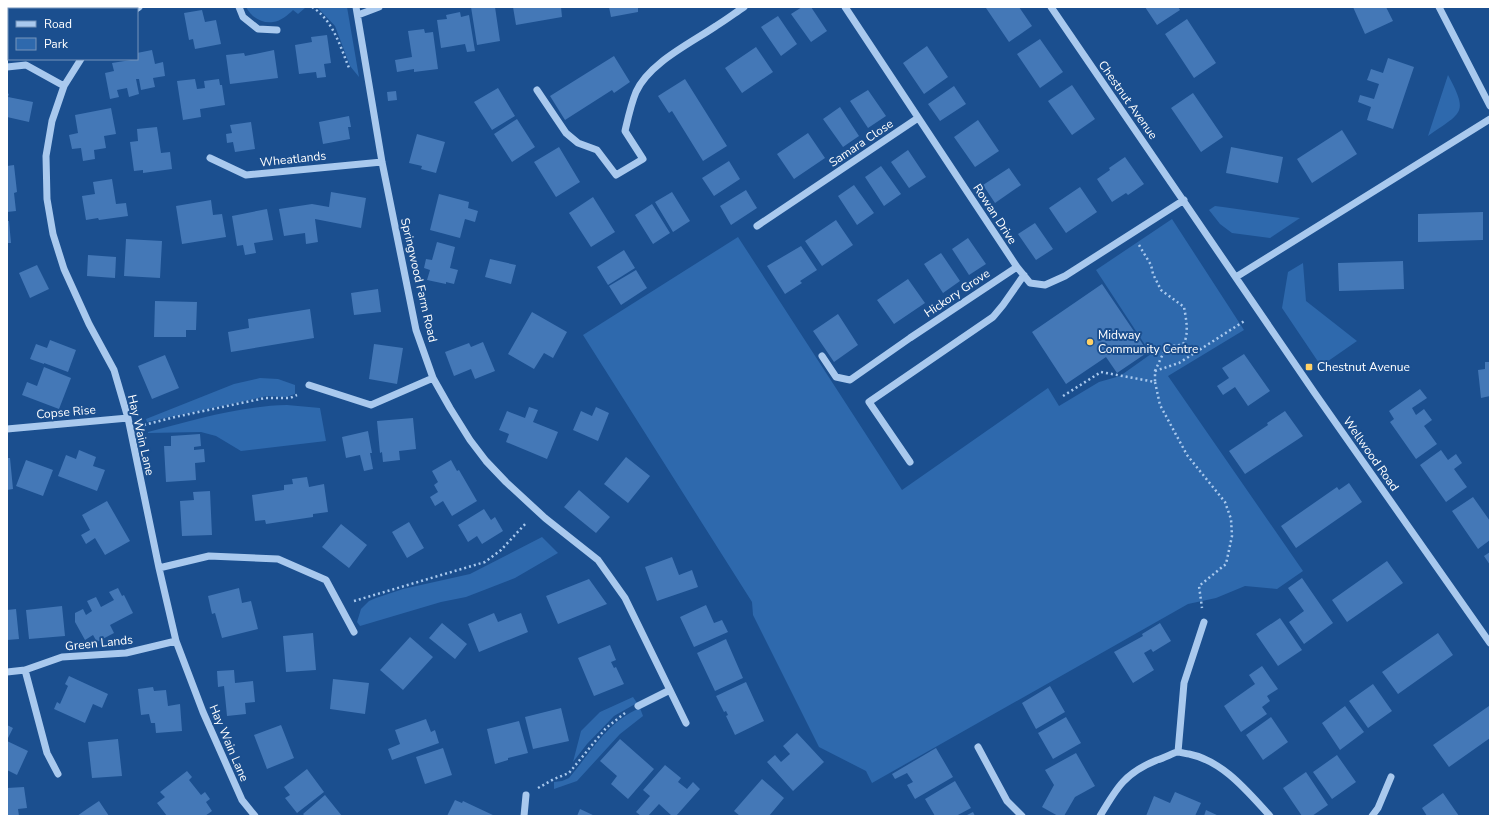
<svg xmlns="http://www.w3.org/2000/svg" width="1497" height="823" font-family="'Nunito Sans',sans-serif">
	<rect width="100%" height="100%" fill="#1b4f8f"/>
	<!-- green -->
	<path fill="#2e69ad" d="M246 7H304L305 8 298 14 293 10C288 15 281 21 273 22 262 24 251 17 246 7Z
		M317 7H347L359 77 350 66 335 26Z
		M1448 75C1469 114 1462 112 1428 136Z
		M1215 206 1223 207 1300 218 1270 238 1232 233 1220 224 1209 210Z
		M1172 219 1244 330 1168 376 1303 571 1277 589 1245 586 1216 598 1188 604 872 783 866 771 819 747 753 615 752 602 583 335 738 237 902 490 1048 388 1059 406 1099 382 1120 376 1151 354 1096 270Z
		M1303 263 1306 301 1357 341 1321 366 1282 308 1288 272Z
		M260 378 278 379 295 385V394L286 397 267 396 147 422 146 419 234 384Z
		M287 405 320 408 326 441 241 451 216 436 201 432 148 433V432C193 420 240 406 287 405Z
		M542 537 558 553 515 578 466 597 441 602 360 626 357 622 361 609 369 601 376 598 403 589 470 574Z
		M633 697 637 703 614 716 587 744 573 762 581 731 600 712Z
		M640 708 643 716 620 734 577 781 554 789V782L562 781 569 778C592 751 607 722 640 708Z"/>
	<!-- building -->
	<path fill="#4478b7" d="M51 7H73V9H51Z
		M471 7H495L500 41 477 45Z
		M513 7H561L562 17 516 25Z
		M609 7H638V12L611 17Z
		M802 7H811L827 31 811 42 791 14Z
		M988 7H1019L1032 26 1009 42 986 8Z
		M1145 7H1178L1180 10 1157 25Z
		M1353 7H1386L1393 21 1365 34Z
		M202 10 205 22 216 20 221 44 195 49 193 39 189 40 184 13Z
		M460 12 461 17 469 15 475 51 467 52 465 44 441 48 437 20 447 19 446 15Z
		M778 16 797 44 781 56 761 27Z
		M1187 19 1216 63 1194 78 1165 34Z
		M424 29 425 33 433 32 438 69 414 72V69L397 72 395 60 412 57 408 31Z
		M327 35 331 63 324 64 326 77 317 78 316 72 299 74 295 45 312 42 311 37Z
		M1040 39 1063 72 1040 88 1017 54Z
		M927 46 948 77 924 94 903 63Z
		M756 47 773 72 742 93 725 68Z
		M152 50 155 64 163 62 165 76 153 78 155 87 141 90 139 79H136L139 94 129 97 127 88 117 90 119 97 110 99 105 73 114 71 112 63 137 59V53Z
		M274 50 278 78 230 84 226 55 244 53 245 56Z
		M614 56 630 82 614 93 612 90 565 120 550 96Z
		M1388 58 1414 67 1393 129 1367 120 1371 107 1358 102 1360 95 1374 99 1379 84 1367 80 1369 75 1371 69 1383 73Z
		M195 79 197 89 205 88 204 81 219 79 220 85H222L225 105 200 109 201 117 183 120 177 81Z
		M685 79 727 146 703 161 672 111 669 113 658 96Z
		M1072 85 1095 119 1072 135 1048 101Z
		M954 86 966 104 940 121 928 104Z
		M498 88 515 116 492 130 474 102Z
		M868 90 886 116 868 128 850 101Z
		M396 91 397 100 388 101 387 92Z
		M7 93 9 94 8 97 33 102 29 122 7 117Z
		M1193 93 1223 137 1201 152 1171 108Z
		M840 107 859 136 843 147 823 119Z
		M111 108 116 134 104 136 106 148 94 150 95 159 83 161 81 148 72 149 69 135 78 133 75 115Z
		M349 116 351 127H348L350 139 323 144 319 122Z
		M517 119 535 147 512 162 494 134Z
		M978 120 999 151 975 167 954 137Z
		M251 122 255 149 235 152 233 142 227 143 226 134 232 133 230 125Z
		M157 127 161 153 170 152 172 169 143 173V170L134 171 130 142 138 141 137 129Z
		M1342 130 1357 154 1312 183 1297 159Z
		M808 133 825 158 794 179 777 154Z
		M417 134 445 142 436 173 421 169 422 166 409 163Z
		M559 147 580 182 556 197 534 162Z
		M1231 147 1283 157 1278 183 1226 173Z
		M908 150 926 177 909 188 891 162Z
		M1125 157 1144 184 1128 195 1126 193 1112 202 1097 179 1110 170 1109 168Z
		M729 161 740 179 714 196 702 178Z
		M14 165 17 192 14 193 16 211 7 212V166Z
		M881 166 901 194 884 206 865 177Z
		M1009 168 1021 185 995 203 983 185Z
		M112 179 116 204 126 203 128 216 99 220 98 218 86 220 82 196 95 194 93 182Z
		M854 185 874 213 857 225 838 196Z
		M1080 187 1097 212 1066 233 1049 208Z
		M746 190 757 208 731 225 720 206Z
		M331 192 366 198 361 228 315 219 318 242 306 244 305 233 284 236 279 209 312 204 329 207Z
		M672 192 690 221 673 232 655 202Z
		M439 194 469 202 468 208 478 211 475 222 465 219 460 238 430 230Z
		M593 197 615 232 591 247 569 213Z
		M211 200 213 215 222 214 226 237 182 244 176 206Z
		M652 204 670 233 653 244 635 215Z
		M267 209 273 240 254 243 256 253 245 255 243 245 237 246 232 216Z
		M1483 212V240L1418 242V214Z
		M836 220 853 245 822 266 805 241Z
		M7 221H9L11 243H7Z
		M1035 223 1053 249 1036 260 1018 234Z
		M968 238 986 264 969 275 952 249Z
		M126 239 162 241 160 278 124 276Z
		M437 242 455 247 450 268 458 270 454 284 446 282V284L427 280 430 270 424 268 426 259 432 260Z
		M801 246 817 270 800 281 802 283 785 294 767 266Z
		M624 250 635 268 608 285 597 267Z
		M941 253 960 281 943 293 924 264Z
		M88 255 116 257 115 278 87 276Z
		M490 259 516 265 511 284 485 277Z
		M1403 261 1404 289 1339 291 1338 263Z
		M37 265 49 289 30 298 19 273Z
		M636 270 647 288 621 305 609 286Z
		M908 279 925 303 894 324 877 300Z
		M1102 284 1148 352 1117 373 1106 357 1066 384 1032 332Z
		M378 289 381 312 354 315 351 293Z
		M155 301 197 302 196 330H186V337H154Z
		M310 309 314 338 231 352 228 332 249 328 248 319Z
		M532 312 567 332 553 358 544 353 534 369 508 354Z
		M838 314 858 345 834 362 813 331Z
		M50 340 76 350 68 372 44 363V364L30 359 36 344 47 348Z
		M483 342 495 371 475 379 471 369 454 376 445 352 469 343 471 347Z
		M374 344 403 348 397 384 369 379Z
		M1244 354 1270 391 1248 406 1235 387 1223 395 1217 386 1229 378 1222 368Z
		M165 355 179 388 152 399 138 366Z
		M1485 362H1490V396L1481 398 1478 370 1485 369Z
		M44 367 71 378 59 409 22 395 27 382 37 386Z
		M1420 389 1427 398 1412 408 1416 415 1424 409 1432 420 1424 426 1437 444 1416 459 1390 422 1394 419 1389 411Z
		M529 407 538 410 533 422 558 432 547 459 506 442 509 434 499 430 507 411 525 418Z
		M596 407 609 413 598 441 573 430 581 411 592 416Z
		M1285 411 1303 436 1245 474 1229 451 1268 425 1267 423Z
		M413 418 416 449 399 451 400 460 383 462 382 452 380 453 377 421Z
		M368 431 372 453H370L373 469 364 471 360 455 346 458 342 437Z
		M200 434 201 446 194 447V450L204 449 205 462 195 463 196 480 166 482 164 446H171V436Z
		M79 450 96 457 93 466 105 470 97 491 58 476 66 455 76 459Z
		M1441 450 1448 460 1456 454 1462 463 1454 469 1467 487 1446 502 1420 465Z
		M626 457 650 476 628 503 604 484Z
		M7 458H10L13 489 7 490Z
		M26 460 53 470 43 496 16 486Z
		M451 460 457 471 459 470 477 501 452 516 443 501 435 506 430 497 438 492 434 485 438 482 432 471Z
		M307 477 309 487 324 484 328 512 313 514V517L266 524 265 520 255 521 252 495 284 490V485L293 484 292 479Z
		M1349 483 1362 502 1296 548 1281 526 1337 487 1339 490Z
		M579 490 610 517 596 533 564 507Z
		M210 491 212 535 182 536 180 501 194 500 193 492Z
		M1473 497 1490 521V540L1478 549 1452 511Z
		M107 501 130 541 105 555 95 538 86 544 81 535 90 530 82 515Z
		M484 509 491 520 495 517 503 531 482 544 477 536 468 542 458 525Z
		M409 522 424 548 407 558 392 532Z
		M341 524 367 545 349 568 322 547Z
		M1490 552V565L1484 556Z
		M672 557 679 575 692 570 698 587 657 601 645 567Z
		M1387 561 1403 583 1347 622 1332 600Z
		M1302 578 1333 623 1304 644 1289 622 1304 611 1288 588Z
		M589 579 607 604 558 624 546 596Z
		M118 588 122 596 124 595 133 613 110 625 114 633 97 642 93 635 85 640 75 622V613L83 609 86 615 92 611 87 601 96 597 101 607 114 600 109 592Z
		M239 588 242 603 251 601 258 629 222 638 215 613 212 614 208 596Z
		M706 605 714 623 722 620 728 632 694 647 680 617Z
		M62 606 65 636 29 639 26 610Z
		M16 609 19 639 7 640V610Z
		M494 613 498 622 521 613 528 632 479 652 468 624Z
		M1280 618 1302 650 1278 666 1256 634Z
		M442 623 467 644 455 659 429 638Z
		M1160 623 1171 641 1153 652 1151 649 1144 653 1154 670 1133 683 1114 652 1143 636 1142 634Z
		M313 633 316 670 286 672 283 636Z
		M1438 633 1453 655 1398 694 1382 672Z
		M410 637 433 657 403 690 380 670Z
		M726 639 743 678 715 691 697 653Z
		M610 645 616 660 611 662 614 668 616 667 624 684 594 696 578 658Z
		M1262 666 1278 689 1267 696 1270 701 1262 707 1267 714 1241 732 1224 706 1255 684 1249 675Z
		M234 670 235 683 253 681 255 702 245 703 246 714 227 716 224 686 218 687 217 671Z
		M69 676 108 694 102 708 93 704 85 723 54 709 57 702 60 704 68 686 65 684Z
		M333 679 369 683 365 714 330 709Z
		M746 682 764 721 735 735 726 716 728 715 726 711 724 712 716 696Z
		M1373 684 1392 711 1368 728 1349 701Z
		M1050 686 1065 712 1036 729 1022 703Z
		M153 687 154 691 166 690 168 706 180 704 182 731 156 733 155 723H151L149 714 141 715 138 689Z
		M1345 706 1364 732 1340 750 1322 723Z
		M1489 706 1490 738 1449 767 1433 745Z
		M561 708 569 741 533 749 525 717Z
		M1066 717 1081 743 1053 759 1038 733Z
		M1271 717 1288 742 1263 760 1246 735Z
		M426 719 431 732 435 730 439 743 392 760 388 749 400 744 395 730Z
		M519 721 528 753 508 758V760L495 764 487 729Z
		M7 725 13 728 7 740Z
		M281 725 294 758 267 769 254 735Z
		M797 733 824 762 793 791 767 762 775 755 781 762 790 754 783 746Z
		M118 739 122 776 92 778 88 742Z
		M620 739 654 769 628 799 611 784 617 776 600 761Z
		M7 741 28 751 17 775 7 770Z
		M443 748 452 775 425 784 416 757Z
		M936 748 953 777 915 799 907 785 913 782 907 773 895 779 892 774Z
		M1076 753 1095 786 1075 797 1064 816H1058L1042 807 1054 785 1045 770Z
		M1337 755 1356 782 1332 799 1313 772Z
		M665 765 681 778 678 782 687 789 693 782 700 789 676 816H672L659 804 648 816H641L636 812 650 796 643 790Z
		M307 769 324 792 297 813 285 798 290 795 284 787Z
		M187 771 192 777 189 780 201 795 205 792 210 799 206 802 212 811 205 816H167L157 803 165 797 160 792Z
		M1306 772 1328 805 1312 816H1302L1283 788Z
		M762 779 784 798 769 816H740L734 811Z
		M955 781 971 808 956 816H935L925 799Z
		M24 787 27 808 18 809 19 816H7V788Z
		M1175 792 1201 803 1195 816H1146L1154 796 1170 803Z
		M1443 793 1459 816H1427L1422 808Z
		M325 795 342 816H305L303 814Z
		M455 800 462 803 463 801 495 816H447Z
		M99 801 109 816H77L87 809Z
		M580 809 595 816H577Z
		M1206 810 1219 816H1204Z
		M973 812 975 816H965Z"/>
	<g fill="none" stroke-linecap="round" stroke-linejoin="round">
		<!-- path -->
		<path stroke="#a9c9ee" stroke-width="2.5" stroke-dasharray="2 3" stroke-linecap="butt" d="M312 7C333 20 340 46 349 68
			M1139 245 1151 265 1153 274 1161 290 1184 307C1186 318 1189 333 1184 343L1177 346 1167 345 1155 371V382
			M1155 371 1179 363 1246 320
			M1063 396 1101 372 1155 382 1160 405 1187 455 1225 502 1231 519 1232 536 1226 564 1199 586 1202 608
			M144 425 175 417 265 398H290L297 395
			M354 601 485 562 501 550 527 522
			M538 788 554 779 569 773 606 728 625 713"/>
		<!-- minor -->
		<path stroke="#a9c9ee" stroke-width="7" d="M239 7 243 17 258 29 277 30
			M356 7 382 162 416 330 433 378 450 408 470 440 486 461 506 482 545 518 598 560 625 598 686 723
			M845 7 1017 267 1030 283 1045 285 1065 276 1184 200
			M1051 7 1314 392 1490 643
			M1439 7 1490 106
			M136 9 139 7
			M358 15 379 7
			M81 59 64 86 52 121 46 156 47 199 53 234 64 269 89 324 114 370 128 418 159 568 176 641 203 712 242 800 255 816
			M7 67 26 65 64 86
			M537 90 566 133 578 143 597 150 616 175 643 159 625 131C628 118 631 104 636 92 649 63 691 43 716 26 726 20 735 13 744 7
			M210 158 246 175 382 162
			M757 226 918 118
			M1236 277 1490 119
			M822 356 836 377 850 380 910 338 1017 267
			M309 385 371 405 433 378
			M7 429 128 418
			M910 462 869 402 993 317 1003 305 1024 275
			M159 568 209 556 278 559 326 580 354 632
			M25 670 47 753 58 774
			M7 672 25 670 62 657 126 653 176 641
			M638 706 670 690
			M978 747 1007 801 1022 816
			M1178 752 1184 683 1204 622
			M524 816 526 795
			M1100 816C1117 787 1125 773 1157 760 1164 758 1171 754 1177 752 1181 752 1186 754 1189 754 1223 761 1247 791 1270 816
			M1372 816 1378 808 1391 777"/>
	</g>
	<!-- markers -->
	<g fill="#ffd166" stroke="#1b4f8f" stroke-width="1.5">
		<circle cx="1090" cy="342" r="4"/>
		<rect x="1305" y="363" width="8" height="8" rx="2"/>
	</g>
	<g text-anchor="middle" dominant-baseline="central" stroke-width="4" stroke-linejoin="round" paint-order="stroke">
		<!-- street labels -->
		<g font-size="12" fill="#fff" stroke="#1b4f8f">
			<text transform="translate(1128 100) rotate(55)">Chestnut Avenue</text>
			<text transform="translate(861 143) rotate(-34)">Samara Close</text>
			<text transform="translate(293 159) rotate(-6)">Wheatlands</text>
			<text transform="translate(995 214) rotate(57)">Rowan Drive</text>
			<text transform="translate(419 280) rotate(77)">Springwood Farm Road</text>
			<text transform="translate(957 293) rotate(-34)">Hickory Grove</text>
			<text transform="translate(66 412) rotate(-5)">Copse Rise</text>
			<text transform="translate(141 435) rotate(77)">Hay Wain Lane</text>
			<text transform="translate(1371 454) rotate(55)">Wellwood Road</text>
			<text transform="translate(99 643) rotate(-6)">Green Lands</text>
			<text transform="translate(229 743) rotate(67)">Hay Wain Lane</text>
		</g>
		<!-- poi labels -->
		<g font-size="12" fill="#fff" stroke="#1b4f8f" text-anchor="start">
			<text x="1098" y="335">Midway<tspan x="1098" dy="14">Community Centre</tspan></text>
			<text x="1317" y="367">Chestnut Avenue</text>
		</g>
	</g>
	<!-- border -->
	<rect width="1497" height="823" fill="none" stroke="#ffffff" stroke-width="16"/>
	<!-- legend -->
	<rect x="8" y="8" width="130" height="52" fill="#1b4f8f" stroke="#7695bc"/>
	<rect x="16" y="21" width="20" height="6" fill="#a9c9ee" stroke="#7695bc"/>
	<text x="44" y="28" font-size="12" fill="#ffffff">Road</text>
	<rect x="16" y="38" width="20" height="12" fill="#2e69ad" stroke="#7695bc"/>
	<text x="44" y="48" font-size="12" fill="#ffffff">Park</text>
</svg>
